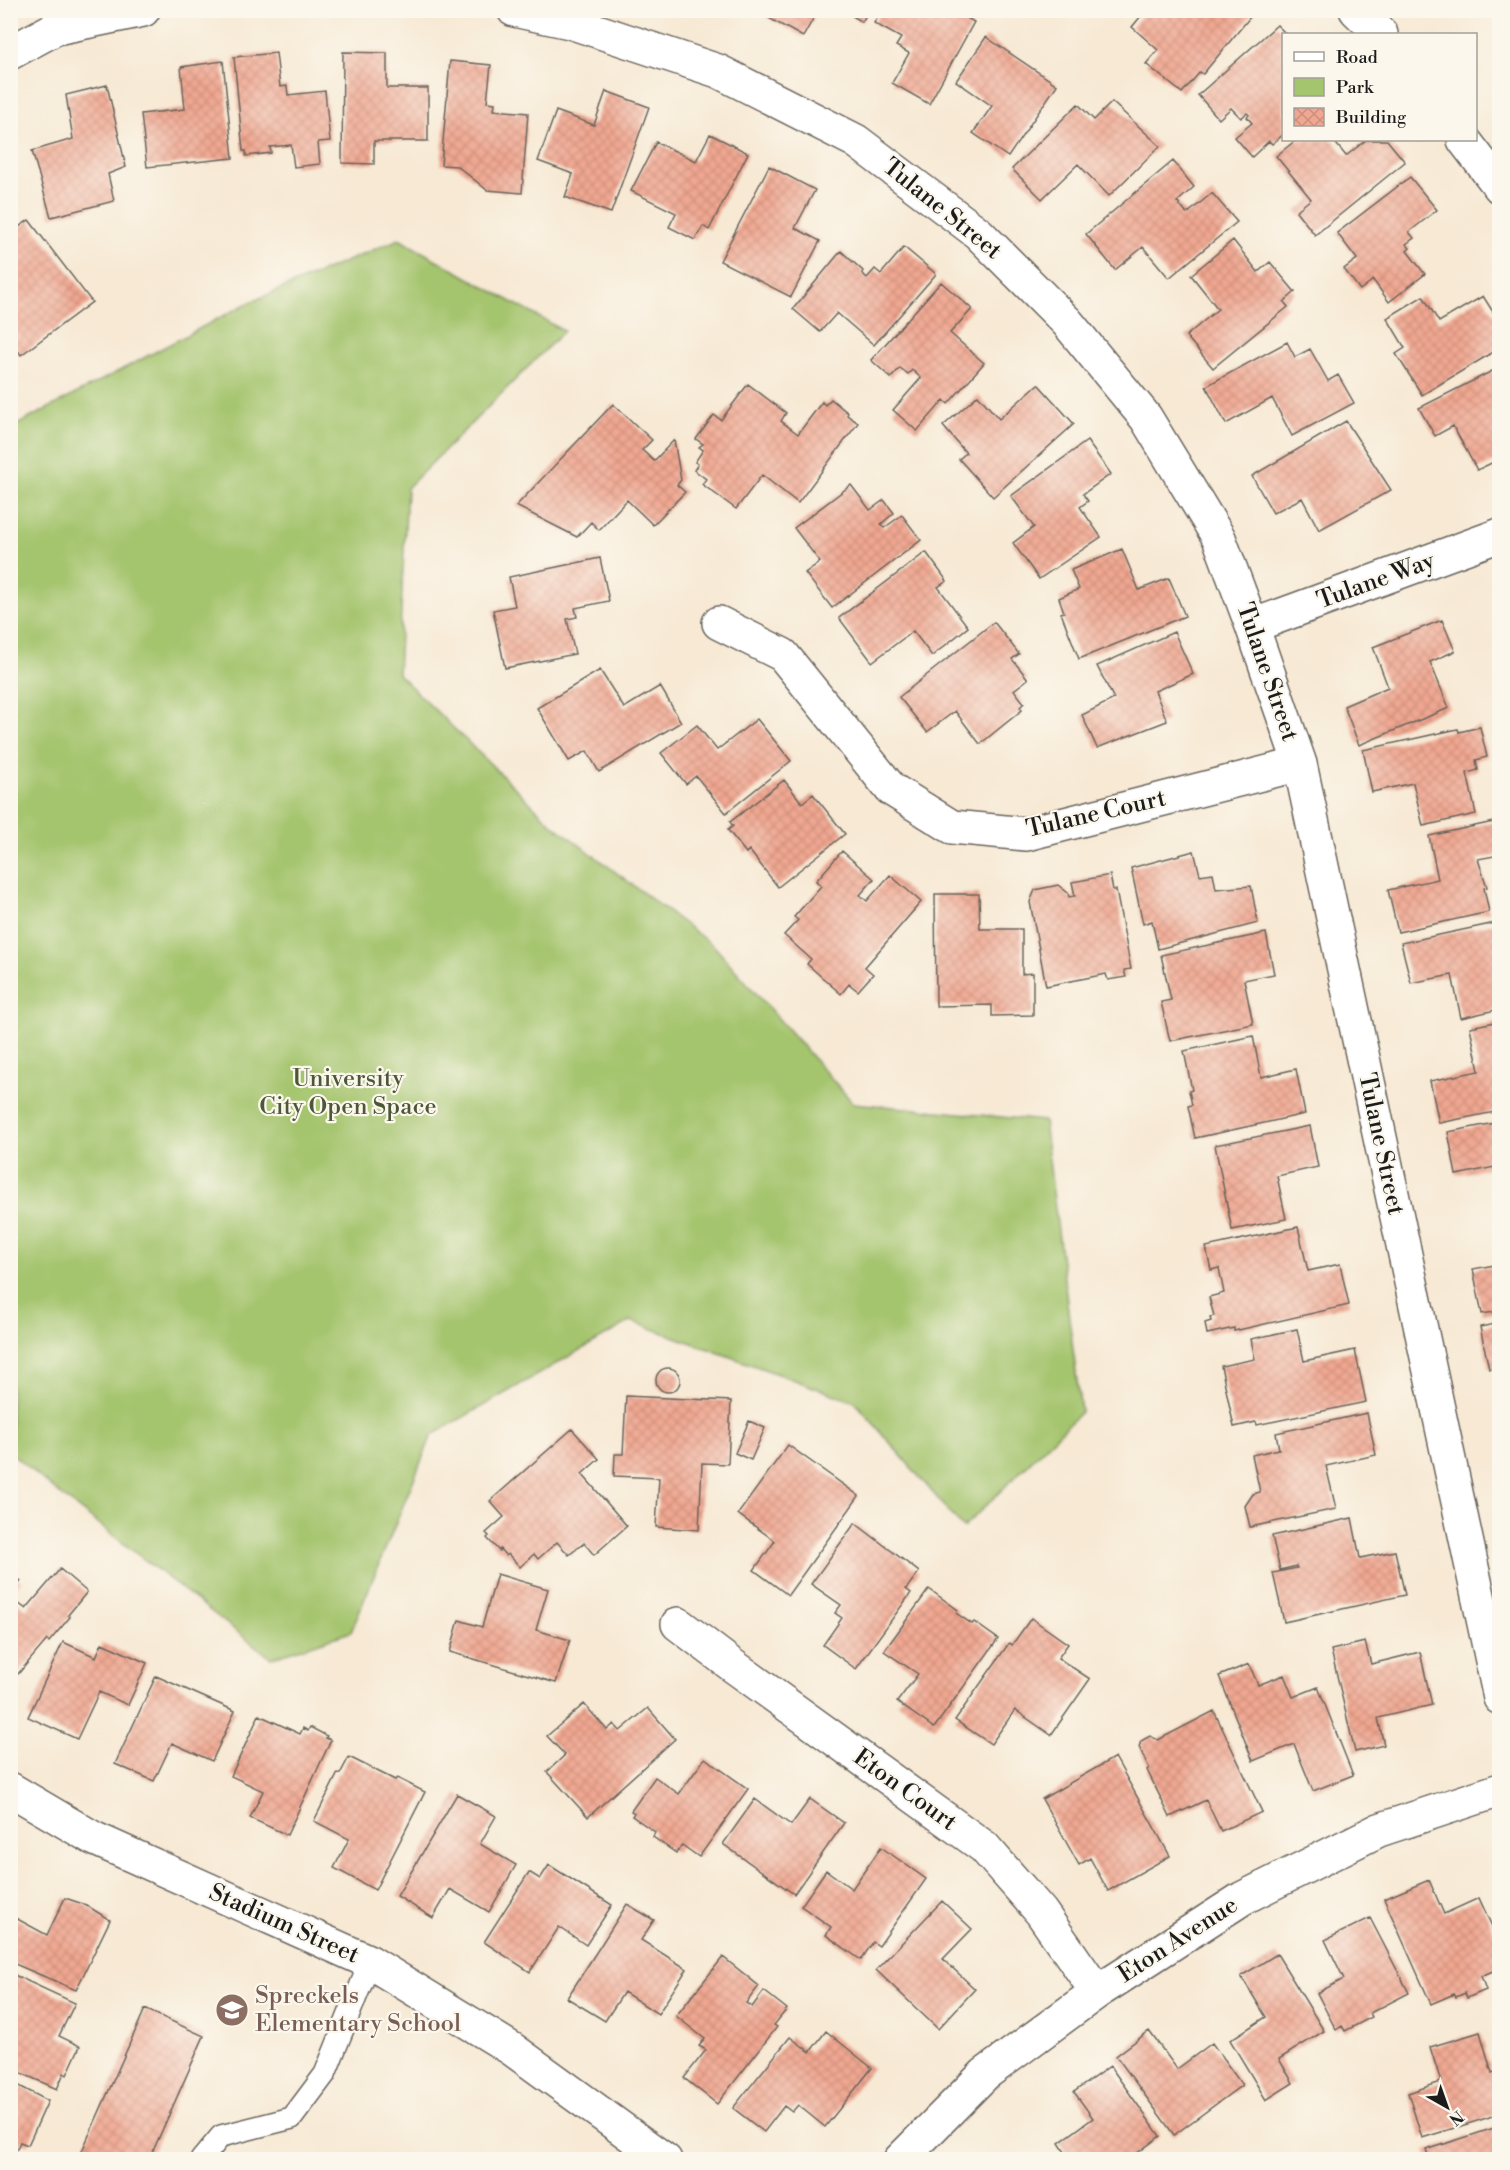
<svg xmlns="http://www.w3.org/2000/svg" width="1510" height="2170" font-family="'Libre Bodoni',serif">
	<defs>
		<pattern id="building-cross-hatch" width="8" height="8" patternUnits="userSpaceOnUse" patternTransform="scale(1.5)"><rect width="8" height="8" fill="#f0a791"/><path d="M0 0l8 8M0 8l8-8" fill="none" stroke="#cd8f7c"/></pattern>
	</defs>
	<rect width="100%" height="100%" fill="#fbf7ec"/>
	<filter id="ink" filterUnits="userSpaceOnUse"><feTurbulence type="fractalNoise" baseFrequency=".0167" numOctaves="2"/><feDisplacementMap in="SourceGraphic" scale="12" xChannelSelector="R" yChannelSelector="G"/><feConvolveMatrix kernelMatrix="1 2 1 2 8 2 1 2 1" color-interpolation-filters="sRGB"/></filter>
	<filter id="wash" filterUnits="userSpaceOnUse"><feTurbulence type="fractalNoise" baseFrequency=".008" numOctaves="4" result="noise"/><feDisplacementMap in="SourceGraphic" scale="24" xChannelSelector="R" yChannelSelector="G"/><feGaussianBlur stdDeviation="1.35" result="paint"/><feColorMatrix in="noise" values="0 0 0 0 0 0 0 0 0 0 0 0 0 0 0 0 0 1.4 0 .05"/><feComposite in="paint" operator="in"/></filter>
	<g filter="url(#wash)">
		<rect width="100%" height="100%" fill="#f7e9d4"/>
		<!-- park -->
		<path fill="#a4c46d" stroke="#607044" stroke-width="1.5" d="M399 239 564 331 407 488 398 674 552 824 715 947 853 1103 1044 1121 1081 1412 963 1528 855 1402 631 1321 432 1435 351 1632 271 1658 61 1495 11 1453V428L246 304Z"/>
		<g id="blocks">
			<!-- building -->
			<path fill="url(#building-cross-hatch)" d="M768 10H818L803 37 765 16Z
				M843 10H869L862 22Z
				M881 10H953L974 22 929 104 892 83 909 53 896 46 901 38 874 23Z
				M1146 10H1179L1184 14 1187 10H1256L1203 74 1200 72 1182 93 1146 64 1158 50 1132 27Z
				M1277 25 1286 34H1284V134L1272 144 1269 141 1252 157 1235 137 1252 123 1247 117 1249 115 1247 113 1241 118 1231 108 1219 119 1198 95Z
				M986 37 1057 85 1008 157 973 133 992 106 956 81Z
				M343 52 387 53V88H428V141H374V164L342 163Z
				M276 53 280 87 287 86 288 95 325 91 330 141 318 142 320 164 294 167 291 145 270 147 271 153 246 156V151H243L234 57Z
				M223 61 233 158 147 167 141 114 185 109 181 67Z
				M450 61 491 65 487 102 495 103 494 110 528 113 522 193 487 190 457 166 441 165Z
				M107 85 126 167 108 174 114 201 51 217 32 151 73 139 66 95Z
				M606 91 649 107 611 213 565 197 573 174 538 161 556 111 594 125Z
				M1112 102 1160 146 1109 196 1078 164 1042 199 1012 169 1078 104 1094 120Z
				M710 134 748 153 709 230 703 226 695 240 669 227 676 213 631 191 656 142 696 161Z
				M1296 140H1333L1346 156 1366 140H1387L1405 162 1315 235 1296 211 1311 199 1276 156Z
				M1173 161 1194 187 1177 202 1187 214 1212 193 1237 222 1169 278 1143 247 1115 270 1086 234Z
				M769 166 815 190 795 228 820 241 791 297 720 261Z
				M1410 177 1437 210 1409 232 1414 238 1406 244 1410 248 1407 251 1425 274 1389 302 1373 280 1360 290 1344 269 1357 259 1337 233Z
				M29 220 92 302 21 355 10 340V233Z
				M1233 240 1258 272 1270 262 1295 292 1284 302 1288 307 1213 368 1186 336 1218 309 1191 275Z
				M904 247 936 274 874 345 837 313 820 332 793 309 841 251 863 271 862 273 867 278 875 269 881 274Z
				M941 282 972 309 950 333 984 363 948 404 944 400 917 431 893 410 921 378 912 370 908 374 900 368 891 378 871 360Z
				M1423 296 1439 322 1483 296 1500 323V348L1422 395 1396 354 1405 348 1387 318Z
				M1287 342 1295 357 1310 349 1328 381 1338 375 1354 403 1292 436 1272 398 1226 424 1206 386Z
				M1500 367V459L1477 470 1453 426 1435 436 1419 408Z
				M748 384 786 413 781 421 798 434 822 402 825 405 831 399 848 413 847 415 858 423 798 503 762 475 736 509 702 484 706 479 694 470 698 464 695 462 703 450 699 447 703 444 696 439 714 415 721 420Z
				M1038 384 1074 424 993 497 959 459 966 453 943 426 978 395 999 419Z
				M613 404 652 440 642 450 654 461 674 440 681 480 677 485 685 492 653 525 627 500 599 530 591 522 577 537 516 506Z
				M1346 421 1391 490 1319 530 1302 498 1273 513 1252 476Z
				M1087 441 1111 474 1083 494 1088 501 1080 507 1101 537 1039 579 1013 543 1034 527 1011 496Z
				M851 485 870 510 884 500 894 513 881 524 884 528 902 515 921 540 832 608 805 573 820 562 794 528Z
				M1122 549 1139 590 1169 578 1185 616 1079 659 1061 613 1064 612 1059 598 1079 589 1071 570Z
				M926 552 947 581 938 587 968 627 932 656 913 631 872 662 839 618Z
				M600 558 609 601 575 608 577 617 567 619 575 654 505 668 493 610 515 606 509 577Z
				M1442 620 1455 651 1430 662 1449 708 1359 745 1344 706 1388 687 1373 647Z
				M994 622 1019 654 1012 659 1028 679 1014 690 1024 703 1020 707 1022 710 980 744 955 711 927 732 899 697Z
				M1174 632 1193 674 1155 691 1167 721 1097 748 1082 715 1114 699 1097 666Z
				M600 670 624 708 660 686 681 722 599 772 587 751 569 761 537 708Z
				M757 719 791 761 726 813 696 776 686 784 661 753 697 725 717 750Z
				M1480 727 1487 757 1476 760 1478 770 1467 773 1476 814 1423 826 1413 783 1372 792 1363 750 1458 729 1459 732Z
				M784 780 802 803 813 794 845 834 778 887 749 850 746 853 728 830 733 826 730 822Z
				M1498 821 1500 855 1478 859 1487 887 1484 888 1489 912 1398 932 1388 890 1438 879 1429 836Z
				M842 851 874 879 860 895 867 901 890 875 921 902 865 967 873 974 858 991 849 984 841 994 807 964 811 959 784 935 798 920 794 917 821 886 816 881Z
				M1194 851 1200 875 1213 873 1216 889 1251 886 1258 923 1158 949 1152 921 1143 924 1131 868Z
				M1110 875 1113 890H1116L1131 969 1124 970 1126 977 1108 980 1106 974 1046 986 1030 902 1035 890 1058 885 1068 893 1069 897 1075 896 1072 882Z
				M935 894H979L980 929H1022V974L1033 973V1015L992 1016V1005L936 1006Z
				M1500 922V1009L1461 1018 1452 975 1411 983 1401 943Z
				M1266 933 1274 974 1244 980 1253 1024 1170 1041 1161 1002 1171 1000 1161 955Z
				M1500 1021V1111L1439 1123 1430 1081 1479 1071 1470 1027Z
				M1253 1036 1261 1077 1296 1069 1305 1114 1195 1138 1188 1106 1192 1105 1189 1091 1192 1090 1184 1051Z
				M1500 1122V1166L1456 1175 1448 1132Z
				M1310 1126 1318 1167 1277 1176 1286 1219 1232 1230 1215 1145Z
				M1298 1227 1308 1271 1340 1264 1349 1305 1234 1331V1328L1207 1334 1205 1323 1211 1321 1210 1317 1214 1316 1209 1297 1224 1293 1219 1268 1211 1270 1206 1247Z
				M1500 1264V1311L1482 1314 1473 1269Z
				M1500 1323V1366L1489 1369 1480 1327Z
				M1297 1329 1304 1361 1355 1350 1366 1402 1257 1425 1256 1422 1234 1427 1221 1366 1255 1359 1251 1339Z
				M656 1380a12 12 0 1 1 24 0a12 12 0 1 1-24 0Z
				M626 1396 731 1401 728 1464 702 1463 699 1530 656 1527 659 1478 614 1476 615 1454H623Z
				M1367 1413 1376 1455 1326 1466 1336 1509 1250 1527 1245 1506 1253 1494 1260 1492 1252 1455 1279 1449 1276 1433Z
				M749 1421 765 1428 751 1460 735 1453Z
				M572 1429 599 1459 582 1474 627 1526 594 1555 584 1543 569 1555 557 1542 538 1559 534 1554 520 1567 508 1554 506 1556 500 1549 499 1551 487 1538 489 1536 486 1533 504 1517 490 1501Z
				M788 1445 859 1496 788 1595 754 1570 775 1541 738 1514Z
				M1352 1518 1360 1558 1395 1551 1405 1595 1284 1622 1273 1573 1297 1568 1296 1566 1280 1570 1272 1536Z
				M855 1523 919 1572 906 1589 911 1593 856 1669 823 1645 842 1618 835 1613 841 1605 811 1584Z
				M60 1569 87 1592 68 1615 70 1617 49 1642 47 1640 18 1674 10 1668V1597L26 1609Z
				M10 1573 21 1581 10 1594Z
				M497 1574 548 1589 536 1630 570 1640 556 1683 450 1652 459 1620 482 1627Z
				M929 1589 958 1610 956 1613 972 1624 974 1622 998 1639 934 1728 897 1702 918 1674 884 1651Z
				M1031 1618 1068 1644 1058 1658 1090 1679 1051 1735 1015 1710 991 1744 955 1720 1009 1643 1012 1645Z
				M63 1642 96 1657 102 1643 147 1663 128 1705 99 1692 77 1739 28 1717Z
				M1365 1642 1371 1664 1420 1652 1432 1705 1378 1718 1384 1745 1355 1752 1331 1650Z
				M1249 1664 1258 1685 1284 1675 1293 1697 1318 1687 1353 1775 1313 1791 1294 1744 1253 1761 1219 1676Z
				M156 1676 235 1711 212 1761 172 1743 154 1781 115 1764Z
				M584 1704 607 1730 614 1724 620 1731 648 1708 675 1739 588 1817 547 1772 565 1755 547 1736Z
				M1214 1711 1262 1812 1221 1831 1206 1800 1170 1817 1147 1770 1149 1768 1139 1747 1141 1741 1150 1736 1158 1740Z
				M259 1715 300 1734 303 1728 308 1731 310 1727 327 1736 326 1738 331 1740 287 1835 250 1818 263 1791 231 1776Z
				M349 1757 395 1780 397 1778 425 1792 375 1890 334 1868 349 1839 314 1821 338 1773 340 1774Z
				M1115 1757 1170 1856 1108 1891 1090 1858 1079 1865 1042 1799Z
				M705 1758 748 1789 699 1857 682 1845 676 1853 653 1837 655 1832 632 1816 634 1813 631 1811 655 1777 679 1794Z
				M457 1794 496 1816 480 1844 516 1865 489 1912 450 1889 433 1918 397 1896Z
				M755 1799 791 1825 810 1799 844 1823 794 1894 723 1844Z
				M881 1847 926 1879 879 1946 873 1942 861 1960 826 1935 831 1927 801 1906 826 1870 852 1889Z
				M549 1865 612 1905 586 1945 559 1927 530 1972 484 1942 529 1872 540 1879Z
				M1429 1880 1444 1914 1479 1898 1500 1944V1951L1494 1953 1500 1968 1481 1976 1486 1990 1467 1998 1465 1993 1456 1997 1454 1994 1431 2004 1384 1899Z
				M65 1898 86 1905 110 1920 76 1990 10 1962V1915L47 1935Z
				M942 1901 972 1929 943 1959 975 1989 938 2029 876 1970Z
				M627 1904 654 1920 641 1940 687 1969 658 2014 624 1992 605 2021 567 1998Z
				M1370 1918 1409 1993 1370 2013 1372 2017 1345 2031 1342 2026 1336 2030 1317 1993 1344 1979 1325 1940Z
				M1277 1954 1324 2031 1279 2059 1293 2083 1266 2100 1230 2040 1266 2017 1241 1976Z
				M723 1957 759 1986 746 2003 752 2007 764 1991 787 2009 774 2025 777 2027 717 2104 684 2078 706 2050 699 2046 705 2039 676 2016Z
				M10 1973 75 2003 59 2036 80 2046 67 2075 64 2073 57 2089 10 2068Z
				M145 2009 204 2036 149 2160H78Z
				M826 2031 872 2068 825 2127 798 2105 792 2112 784 2106 764 2132 733 2108 790 2037 810 2052Z
				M1149 2031 1177 2069 1212 2043 1242 2085 1174 2135 1116 2056Z
				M1480 2032 1492 2073 1500 2070V2114L1422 2138 1408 2093 1441 2082 1430 2047Z
				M1110 2066 1160 2136 1128 2160H1070L1059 2143 1093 2118 1074 2092Z
				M10 2081 48 2101 28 2145 20 2142 12 2160Z
				M1500 2126V2160H1429L1426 2150Z"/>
		</g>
	</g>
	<g filter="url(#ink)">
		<use href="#blocks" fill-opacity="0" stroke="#69645c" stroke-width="1.5"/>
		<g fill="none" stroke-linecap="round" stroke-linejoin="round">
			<defs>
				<path id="service" d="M201 2160 221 2136 292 2118 325 2074 370 1962"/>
				<path id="minor" d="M514 10 570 22 718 71 856 141 978 233 1067 322 1146 418 1219 538 1252 626 1300 764 1500 1698
					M1356 10 1381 34
					M10 53 56 28 143 10
					M1464 140 1500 187
					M719 623 783 655 891 789 952 827 1026 834 1300 764
					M1252 626 1500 535
					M678 1624 732 1665 984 1847 1041 1912 1097 1992
					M10 1789 93 1838 370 1962 512 2049 665 2160
					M900 2160 985 2074 1097 1992 1243 1898 1379 1830 1500 1790"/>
			</defs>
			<!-- service casing -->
			<use href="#service" stroke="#69645c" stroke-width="24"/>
			<!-- minor casing -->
			<use href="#minor" stroke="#69645c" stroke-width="36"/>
			<!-- service -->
			<use href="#service" stroke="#fff" stroke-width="21"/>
			<!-- minor -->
			<use href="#minor" stroke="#fff" stroke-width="33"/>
		</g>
	</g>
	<!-- icons -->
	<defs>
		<symbol id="school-disc" viewBox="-11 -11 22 22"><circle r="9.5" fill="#8d6e63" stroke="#fbf7ec"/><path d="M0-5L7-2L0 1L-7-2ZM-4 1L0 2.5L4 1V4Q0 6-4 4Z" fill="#fff"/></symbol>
	</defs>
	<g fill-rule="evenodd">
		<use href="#school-disc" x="213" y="1991" width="38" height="38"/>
	</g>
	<g text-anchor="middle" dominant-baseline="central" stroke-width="4.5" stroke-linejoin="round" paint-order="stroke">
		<!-- street labels -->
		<g font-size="24" fill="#1c1c1c" stroke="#fbf7ec">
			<text transform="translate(942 209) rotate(39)">Tulane Street</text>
			<text transform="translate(1376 581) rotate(-20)">Tulane Way</text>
			<text transform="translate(1267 672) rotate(71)">Tulane Street</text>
			<text transform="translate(1096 814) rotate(-13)">Tulane Court</text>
			<text transform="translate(1381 1144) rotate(78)">Tulane Street</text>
			<text transform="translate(905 1790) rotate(36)">Eton Court</text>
			<text transform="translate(284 1924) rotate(24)">Stadium Street</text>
			<text transform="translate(1178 1940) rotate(-33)">Eton Avenue</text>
		</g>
		<!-- park labels -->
		<g font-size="24" fill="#4c5738" stroke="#fbf7ec">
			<text x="348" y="1079">University<tspan x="348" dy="28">City Open Space</tspan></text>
		</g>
		<!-- education labels -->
		<g font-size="24" fill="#785e54" stroke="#fbf7ec" text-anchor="start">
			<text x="255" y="1996">Spreckels<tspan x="255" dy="28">Elementary School</tspan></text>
		</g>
	</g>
	<!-- margin -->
	<rect width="1510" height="2170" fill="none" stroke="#fbf7ec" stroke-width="36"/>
	<!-- legend -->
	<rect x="1282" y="33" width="195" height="108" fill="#fbf7ec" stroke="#a29f99" stroke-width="1.5"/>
	<rect x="1294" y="52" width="30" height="9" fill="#ffffff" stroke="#a29f99" stroke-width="1.5"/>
	<text x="1336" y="63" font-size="18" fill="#1c1c1c">Road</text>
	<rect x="1294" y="78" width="30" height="18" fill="#a4c46d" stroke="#a29f99" stroke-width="1.5"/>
	<text x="1336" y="93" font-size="18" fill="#1c1c1c">Park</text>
	<rect x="1294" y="108" width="30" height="18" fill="url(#building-cross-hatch)" stroke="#a29f99" stroke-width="1.5"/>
	<text x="1336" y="123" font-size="18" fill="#1c1c1c">Building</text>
	<!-- north arrow -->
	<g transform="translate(1447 2107) rotate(140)" stroke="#fbf7ec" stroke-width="4.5" paint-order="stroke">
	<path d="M0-4.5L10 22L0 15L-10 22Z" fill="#1c1c1c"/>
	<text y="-9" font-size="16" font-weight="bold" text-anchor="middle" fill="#1c1c1c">N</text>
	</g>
</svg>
